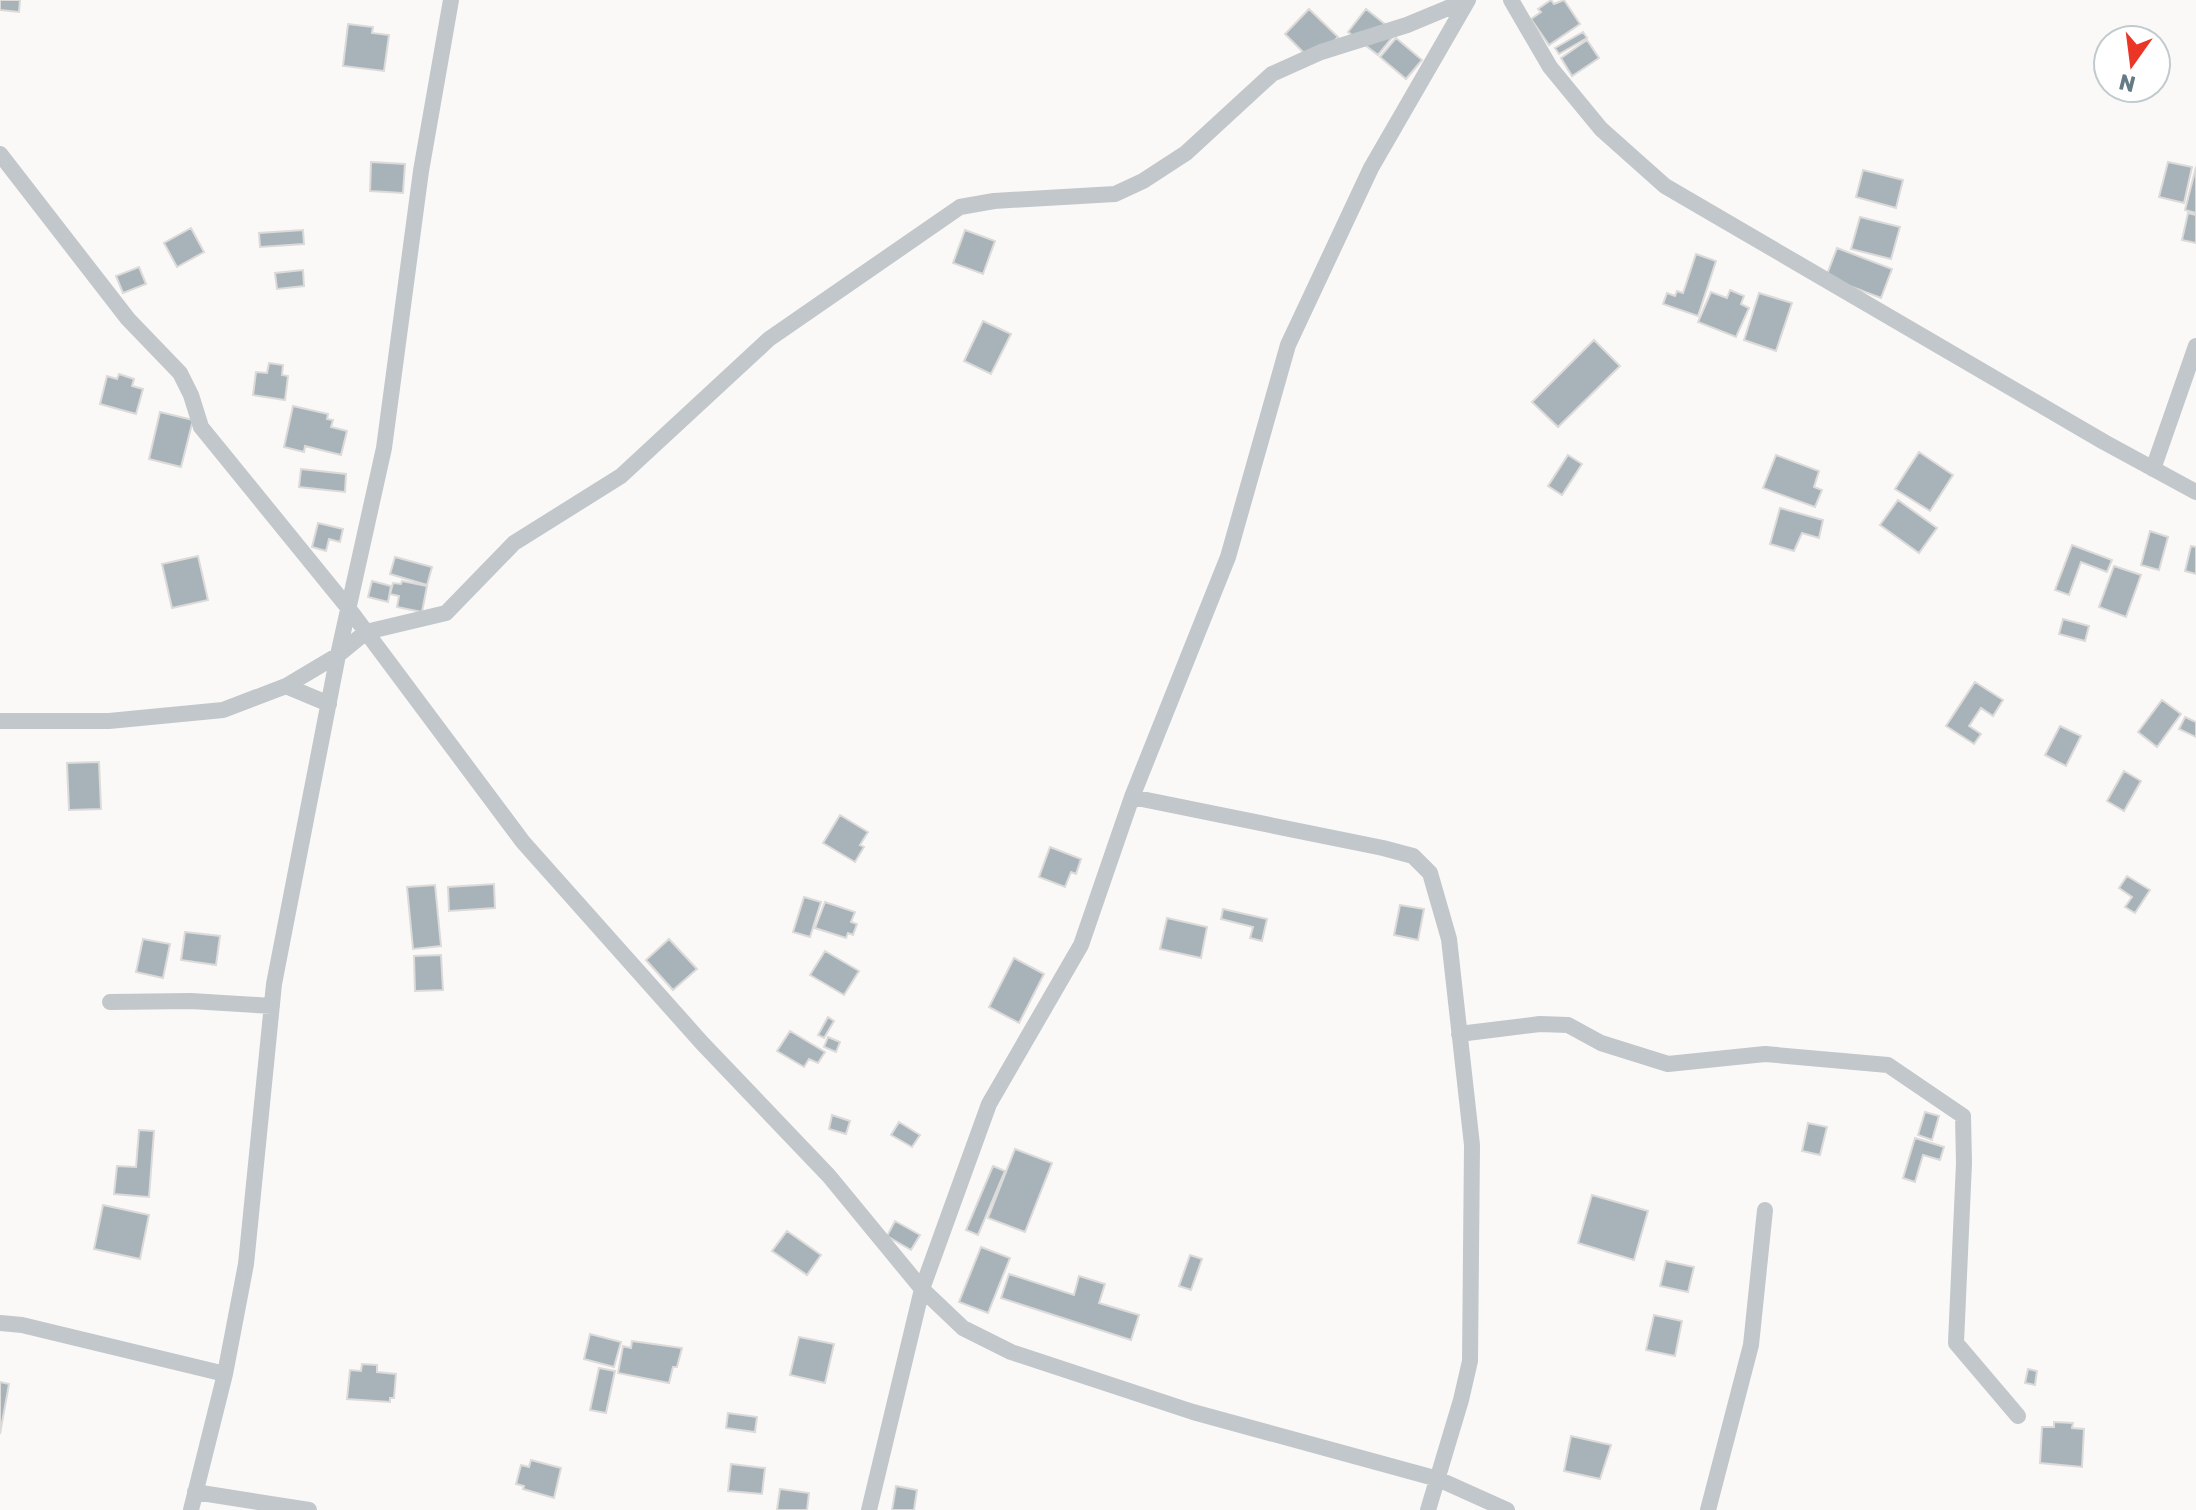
<svg xmlns="http://www.w3.org/2000/svg" width="2196" height="1510" font-family="Rubik,sans-serif">
	<rect width="100%" height="100%" fill="#faf9f7"/>
	<!-- building -->
	<path fill="#a7b3b8" stroke="#dcdbda" stroke-width="2" d="M0 0H20L19 12 0 10Z
		M1551 0 1554 4 1564 0 1580 24 1549 45 1531 19 1541 12 1538 9Z
		M1309 9 1338 37 1313 62 1285 34Z
		M1366 9 1396 33 1378 55 1348 32Z
		M348 24 373 27 372 33 389 35 384 71 343 66Z
		M1583 32 1587 38 1559 54 1555 48Z
		M1396 38 1422 60 1406 79 1380 57Z
		M1587 40 1599 58 1572 76 1561 58Z
		M371 162 405 164 403 193 370 191Z
		M2168 162 2192 167 2184 203 2159 197Z
		M2196 167V213L2185 210Z
		M1863 170 1903 180 1896 208 1856 197Z
		M2188 213 2196 215V243L2182 240Z
		M1860 217 1900 227 1891 259 1851 249Z
		M191 228 204 252 177 267 164 243Z
		M303 230 304 244 260 247 259 233Z
		M965 230 995 241 983 274 953 263Z
		M1837 248 1892 269 1881 298 1826 277Z
		M1696 254 1716 261 1698 316 1663 304 1667 293 1675 296 1677 291 1683 293Z
		M139 267 146 284 123 293 116 276Z
		M303 270 304 286 277 289 275 273Z
		M1730 290 1744 296 1741 304 1749 308 1736 337 1698 322 1711 292 1727 298Z
		M1759 293 1792 303 1776 351 1744 340Z
		M983 321 1011 334 991 374 964 361Z
		M1594 340 1620 366 1558 427 1532 402Z
		M269 363 283 365 282 375 288 376 285 400 253 395 256 372 267 373Z
		M119 374 134 379 132 386 143 389 136 414 100 404 107 376 117 379Z
		M293 406 328 414 327 419 333 420 331 427 347 431 341 455 305 446 304 452 284 447Z
		M160 412 193 420 181 467 149 459Z
		M1919 452 1953 475 1930 511 1895 489Z
		M1568 455 1582 464 1562 495 1548 486Z
		M1776 455 1819 471 1814 487 1822 490 1815 507 1763 488Z
		M301 469 346 474 345 492 299 487Z
		M1898 500 1937 528 1919 553 1880 525Z
		M1780 508 1823 520 1819 538 1802 533 1794 551 1770 544Z
		M318 523 343 529 340 542 329 539 326 551 312 547Z
		M2150 531 2168 537 2159 570 2141 565Z
		M2072 545 2112 560 2107 572 2081 562 2069 595 2055 590Z
		M2191 546 2196 547V574L2185 571Z
		M198 556 208 600 172 608 162 564Z
		M395 557 432 567 427 585 390 574Z
		M2114 566 2141 575 2126 617 2099 607Z
		M372 581 391 586 388 602 368 597Z
		M402 581 427 586 422 612 397 607 399 596 390 594 393 583 401 584Z
		M2063 619 2089 626 2085 641 2059 634Z
		M1975 682 2003 700 1993 716 1981 708 1969 726 1981 734 1974 744 1946 726Z
		M2162 700 2181 714 2157 747 2138 732Z
		M2185 717 2196 722V737L2179 729Z
		M2060 726 2081 736 2066 766 2045 755Z
		M99 762 101 809 69 810 67 763Z
		M2124 771 2141 781 2124 811 2107 801Z
		M840 815 868 832 860 845 864 847 855 862 823 843Z
		M1050 847 1081 859 1076 874 1071 872 1065 887 1039 877Z
		M2127 876 2150 890 2135 913 2125 907 2132 897 2119 888Z
		M494 884 495 908 449 911 448 887Z
		M435 885 441 946 413 949 407 887Z
		M804 897 821 902 810 937 793 932Z
		M825 902 855 912 851 922 857 924 853 935 848 933 846 938 815 928Z
		M1400 905 1424 909 1418 940 1394 935Z
		M1223 909 1267 919 1262 941 1250 938 1253 927 1221 919Z
		M1167 918 1207 927 1201 958 1160 949Z
		M185 932 220 936 216 965 181 960Z
		M143 939 170 944 163 978 136 972Z
		M669 939 697 969 673 990 646 960Z
		M825 951 859 971 844 995 810 975Z
		M441 955 443 990 415 991 414 956Z
		M1014 958 1044 974 1019 1023 989 1007Z
		M828 1017 834 1021 824 1038 818 1035Z
		M790 1031 825 1052 818 1063 809 1059 804 1067 777 1051Z
		M828 1037 840 1042 836 1052 824 1047Z
		M1925 1112 1939 1116 1932 1140 1918 1135Z
		M832 1115 850 1121 846 1134 829 1129Z
		M899 1122 920 1135 912 1147 891 1135Z
		M1808 1123 1827 1127 1820 1155 1802 1151Z
		M139 1130 154 1131 149 1197 114 1194 117 1166 136 1167Z
		M1915 1138 1944 1147 1940 1160 1923 1155 1915 1182 1903 1178Z
		M1015 1149 1052 1163 1025 1232 988 1218Z
		M993 1166 1005 1171 978 1235 966 1230Z
		M1592 1195 1648 1211 1634 1260 1578 1243Z
		M103 1205 149 1215 140 1259 94 1249Z
		M895 1221 920 1235 911 1250 887 1236Z
		M787 1231 821 1255 807 1275 772 1251Z
		M981 1247 1010 1258 988 1313 959 1302Z
		M1190 1255 1202 1259 1191 1290 1179 1286Z
		M1666 1261 1694 1267 1688 1292 1660 1286Z
		M1009 1274 1074 1295 1079 1276 1105 1284 1099 1303 1139 1315 1131 1340 1001 1298Z
		M1654 1315 1682 1321 1675 1356 1646 1350Z
		M590 1334 621 1342 614 1367 584 1359Z
		M799 1337 834 1344 825 1383 790 1375Z
		M632 1341 682 1348 677 1367H673L669 1383 618 1373 623 1346 631 1348Z
		M362 1364 377 1365V1372L396 1374 394 1398H390V1402L347 1399 350 1370 361 1371Z
		M599 1368 615 1371 606 1413 590 1410Z
		M2028 1369 2037 1371 2035 1385 2025 1383Z
		M0 1382 9 1384 0 1434Z
		M728 1413 757 1417 755 1432 726 1428Z
		M2054 1422 2073 1423 2072 1428 2084 1429 2082 1467 2040 1463 2042 1427H2054Z
		M1571 1436 1611 1445 1600 1479 1564 1471Z
		M531 1460 561 1468 554 1498 523 1489 524 1486 516 1484 521 1465 529 1467Z
		M731 1464 765 1468 762 1494 728 1491Z
		M896 1486 917 1490 914 1510H892Z
		M780 1489 809 1493 807 1510H777Z"/>
	<g fill="none" stroke-linecap="round" stroke-linejoin="round">
		<!-- minor -->
		<path stroke="#c1c7ca" stroke-width="16" d="M1511 0 1550 67 1601 129 1665 186 2104 442 2196 492
			M0 154 128 319 180 373 191 395 201 427 349 609 523 842 702 1043 829 1176 922 1289 963 1328 1011 1352 1193 1412 1438 1479 1507 1510
			M2153 469 2196 346
			M286 686 329 704
			M0 721H109L223 710 286 686 338 655 366 632 446 613 514 543 621 476 769 339 960 207 994 201 1115 194 1143 181 1186 153 1272 74 1321 52 1407 25 1467 0
			M1132 797 1383 848 1413 856 1430 873 1449 939 1472 1145 1470 1361 1461 1400 1428 1510
			M110 1002 191 1001 272 1006
			M1459 1034 1540 1024 1568 1025 1601 1043 1668 1064 1765 1054 1888 1065 1963 1116 1964 1163 1956 1343 2018 1416
			M0 1323 22 1325 225 1374
			M195 1492 309 1510
			M191 1510 225 1374 246 1264 274 984 338 655 384 448 421 171 451 0
			M869 1510 922 1289 989 1104 1081 945 1132 797 1228 557 1288 345 1371 168 1468 0
			M1708 1510 1751 1345 1765 1210"/>
	</g>
	<!-- north arrow -->
	<g transform="translate(2132 64) rotate(194)"><circle r="38" fill="#ffffff" stroke="#c1cace" stroke-width="2"/>
	<path d="M0-6L14 30L0 20L-14 30Z" fill="#ea3527"/>
	<text y="-12" font-size="22" font-weight="bold" text-anchor="middle" fill="#647a84">N</text>
	</g>
</svg>
